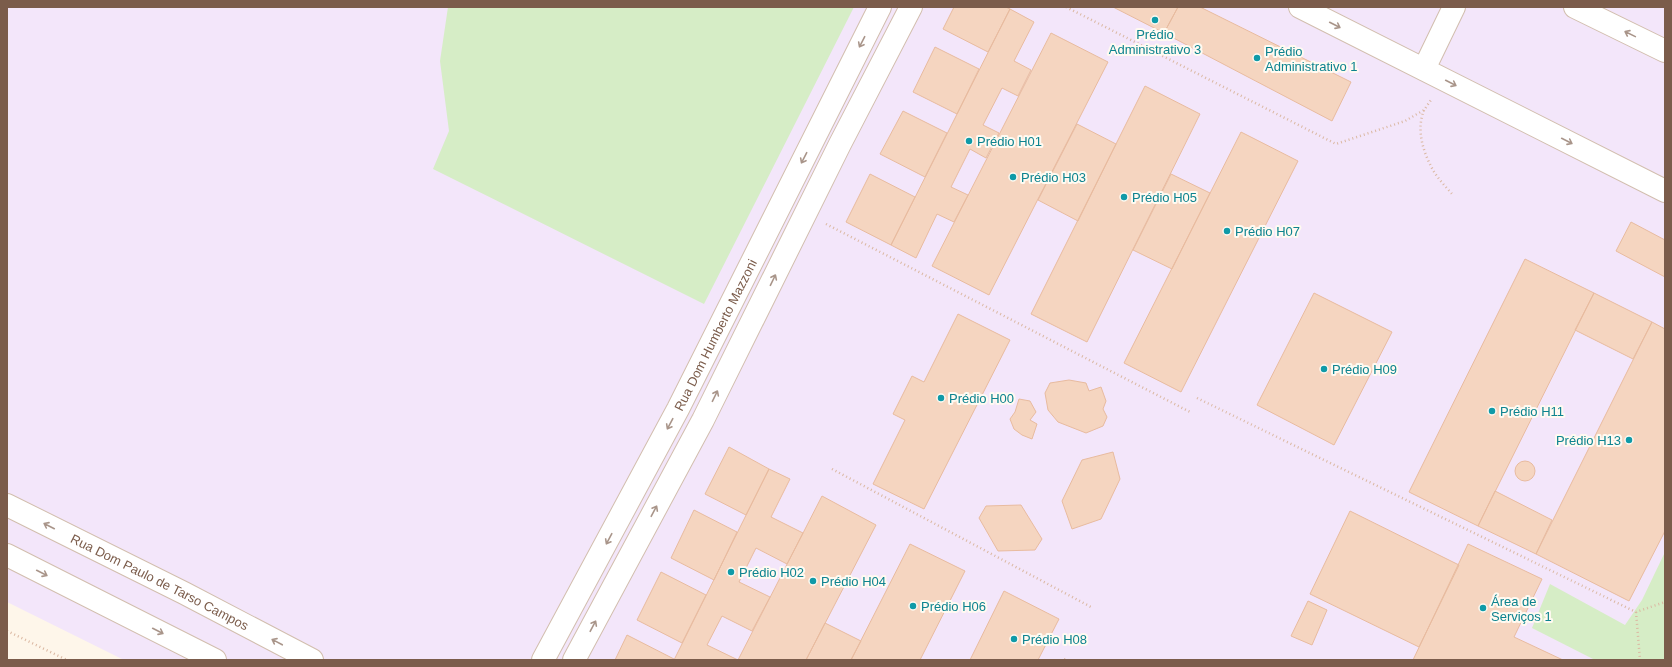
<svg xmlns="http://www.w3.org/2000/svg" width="1672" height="667" font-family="Helvetica,sans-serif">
	<rect width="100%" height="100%" fill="#fef6ea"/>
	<!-- education -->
	<path fill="#f3e6fa" d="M7 7H1665V660H124L7 602Z"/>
	<!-- green -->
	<path fill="#d6edc6" d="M448 7H854L704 304 433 169 449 131 440 61Z
		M1665 552V660H1595L1532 628 1550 584 1625 625 1642 600Z"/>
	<!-- building -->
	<path fill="#f5d5c0" stroke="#e8bb9f" d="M954 7H1006L1010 9 988 52 943 29Z
		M1113 7H1178L1164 33Z
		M1178 7H1200L1351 82 1332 121 1164 33Z
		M1010 9 1034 22 1014 61 1031 70 1018 96 1002 88 983 125 999 133 986 158 970 149 951 187 968 195 954 222 937 214 916 258 891 245Z
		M1051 33 1108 62 989 295 932 266Z
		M935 47 979 69 957 114 913 92Z
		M1145 86 1200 114 1087 342 1031 314Z
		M903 111 947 133 925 177 880 154Z
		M1077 124 1116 144 1078 221 1038 200Z
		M1241 132 1298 161 1181 392 1124 363Z
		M870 174 915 197 891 245 846 222Z
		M1171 174 1210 193 1172 269 1133 250Z
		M1631 222 1665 240V277L1616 251Z
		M1525 259 1594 293 1478 526 1409 492Z
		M1314 293 1392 332 1334 445 1257 405Z
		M1594 293 1652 322 1633 359 1575 330Z
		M958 314 1010 340 924 509 873 484 905 420 893 414 912 376 924 382Z
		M1652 322 1665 329V531L1629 601 1536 554Z
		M1069 380 1086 383 1089 391 1101 387 1106 401 1103 409 1107 417 1103 426 1086 433 1058 422 1048 410 1045 393 1050 383Z
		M1019 399 1030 401 1036 412 1030 420 1037 424 1032 439 1022 435 1014 429 1010 419 1015 412Z
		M729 447 769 469 746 515 705 494Z
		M1113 452 1120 479 1101 519 1072 529 1062 501 1082 460Z
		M1515 471a10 10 0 1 1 20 0a10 10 0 1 1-20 0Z
		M769 469 790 479 771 517 803 533 787 564 756 548 739 582 770 597 752 631 722 616 707 645 738 660H674Z
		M1495 491 1552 520 1536 554 1478 526Z
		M822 496 876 525 806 660H738Z
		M1021 505 1042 539 1035 550 998 551 979 518 986 506Z
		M694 510 737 532 714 580 671 558Z
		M1350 511 1459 565 1419 647 1310 594Z
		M910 544 965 571 920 660H851Z
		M1468 544 1542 579 1514 637 1563 660H1413Z
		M661 572 706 595 682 643 637 620Z
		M1004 591 1059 619 1038 660H970Z
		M1308 601 1327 610 1312 645 1291 636Z
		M825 623 861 641 851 660H806Z
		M627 635 674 659V660H615Z"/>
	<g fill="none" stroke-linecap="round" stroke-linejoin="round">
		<defs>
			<g id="minor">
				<path d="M1300 7 1665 191"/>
				<path d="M1575 7 1665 51"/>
				<path d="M1424 69 1454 7"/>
				<path id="s1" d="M7 505 184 593 312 660"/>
				<path d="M7 555 215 660"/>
				<path id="s2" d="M543 660 678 409 880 7"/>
				<path d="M574 660 703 420 840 144 911 7"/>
			</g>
		</defs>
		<!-- minor casing -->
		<use href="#minor" stroke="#d2beae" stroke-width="24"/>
		<!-- path -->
		<path stroke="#dbb8a2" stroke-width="2.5" stroke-dasharray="1 3" stroke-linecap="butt" d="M1066 7 1336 144 1405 121 1424 110 1431 100
			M1424 110C1416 130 1423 152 1433 170 1438 179 1446 187 1453 195
			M826 224 1190 412
			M1197 398 1636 612 1665 602
			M832 469 1091 607
			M1636 612 1640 660
			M7 631 67 660
			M1064 659 1066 660"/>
		<!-- minor -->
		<use href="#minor" stroke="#fff" stroke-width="22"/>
	</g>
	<!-- one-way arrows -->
	<defs><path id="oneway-shaft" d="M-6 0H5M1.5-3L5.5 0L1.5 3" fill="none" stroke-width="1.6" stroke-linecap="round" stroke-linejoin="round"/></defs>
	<g stroke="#a9958a">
		<use href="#oneway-shaft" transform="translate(1335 25) rotate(27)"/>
		<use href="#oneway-shaft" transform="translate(1630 34) rotate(-154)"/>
		<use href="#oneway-shaft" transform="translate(862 42) rotate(117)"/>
		<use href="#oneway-shaft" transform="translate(1451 83) rotate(27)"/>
		<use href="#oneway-shaft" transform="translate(1567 141) rotate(27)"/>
		<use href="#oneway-shaft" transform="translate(804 158) rotate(117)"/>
		<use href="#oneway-shaft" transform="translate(773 280) rotate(-64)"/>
		<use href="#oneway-shaft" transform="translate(715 396) rotate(-64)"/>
		<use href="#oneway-shaft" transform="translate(670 424) rotate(118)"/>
		<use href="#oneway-shaft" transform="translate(654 511) rotate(-62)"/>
		<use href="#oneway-shaft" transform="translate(49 526) rotate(-153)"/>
		<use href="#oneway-shaft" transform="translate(609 539) rotate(118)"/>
		<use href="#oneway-shaft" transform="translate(42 573) rotate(27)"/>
		<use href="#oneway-shaft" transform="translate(593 626) rotate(-62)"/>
		<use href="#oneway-shaft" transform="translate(158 631) rotate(27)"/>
		<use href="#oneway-shaft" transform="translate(277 642) rotate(-152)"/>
	</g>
	<!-- markers -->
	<g fill="#0f9aa8" stroke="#fffaf1" stroke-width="1.5">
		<circle cx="1155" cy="20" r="4"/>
		<circle cx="1257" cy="58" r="4"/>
		<circle cx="969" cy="141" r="4"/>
		<circle cx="1013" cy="177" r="4"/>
		<circle cx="1124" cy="197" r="4"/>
		<circle cx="1227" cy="231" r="4"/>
		<circle cx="1324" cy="369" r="4"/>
		<circle cx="941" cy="398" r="4"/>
		<circle cx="1492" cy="411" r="4"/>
		<circle cx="1629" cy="440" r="4"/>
		<circle cx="731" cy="572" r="4"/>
		<circle cx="813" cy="581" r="4"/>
		<circle cx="913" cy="606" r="4"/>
		<circle cx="1483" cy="608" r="4"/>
		<circle cx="1014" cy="639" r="4"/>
	</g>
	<g text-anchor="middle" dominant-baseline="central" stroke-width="4" stroke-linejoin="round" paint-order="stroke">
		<!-- culture labels -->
		<g font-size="13" fill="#0d838f" stroke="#fffaf1" text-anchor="start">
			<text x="1155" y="34" text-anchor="middle">Prédio<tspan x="1155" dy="15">Administrativo 3</tspan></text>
			<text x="1265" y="51">Prédio<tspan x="1265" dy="15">Administrativo 1</tspan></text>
			<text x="977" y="141">Prédio H01</text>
			<text x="1021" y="177">Prédio H03</text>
			<text x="1132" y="197">Prédio H05</text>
			<text x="1235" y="231">Prédio H07</text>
			<text x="1332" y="369">Prédio H09</text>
			<text x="949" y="398">Prédio H00</text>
			<text x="1500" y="411">Prédio H11</text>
			<text x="1621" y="440" text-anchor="end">Prédio H13</text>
			<text x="739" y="572">Prédio H02</text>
			<text x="821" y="581">Prédio H04</text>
			<text x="1491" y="601">Área de<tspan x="1491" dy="15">Serviços 1</tspan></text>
			<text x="921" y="606">Prédio H06</text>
			<text x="1022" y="639">Prédio H08</text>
		</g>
		<!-- street labels -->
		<g font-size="13" fill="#7b5c4b" stroke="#fffaf1">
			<text stroke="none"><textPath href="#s2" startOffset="368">Rua Dom Humberto Mazzoni</textPath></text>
			<text stroke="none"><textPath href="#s1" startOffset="171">Rua Dom Paulo de Tarso Campos</textPath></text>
		</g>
	</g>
	<!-- border -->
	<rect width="1672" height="667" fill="none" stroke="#7b5c4b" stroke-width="16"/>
</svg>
